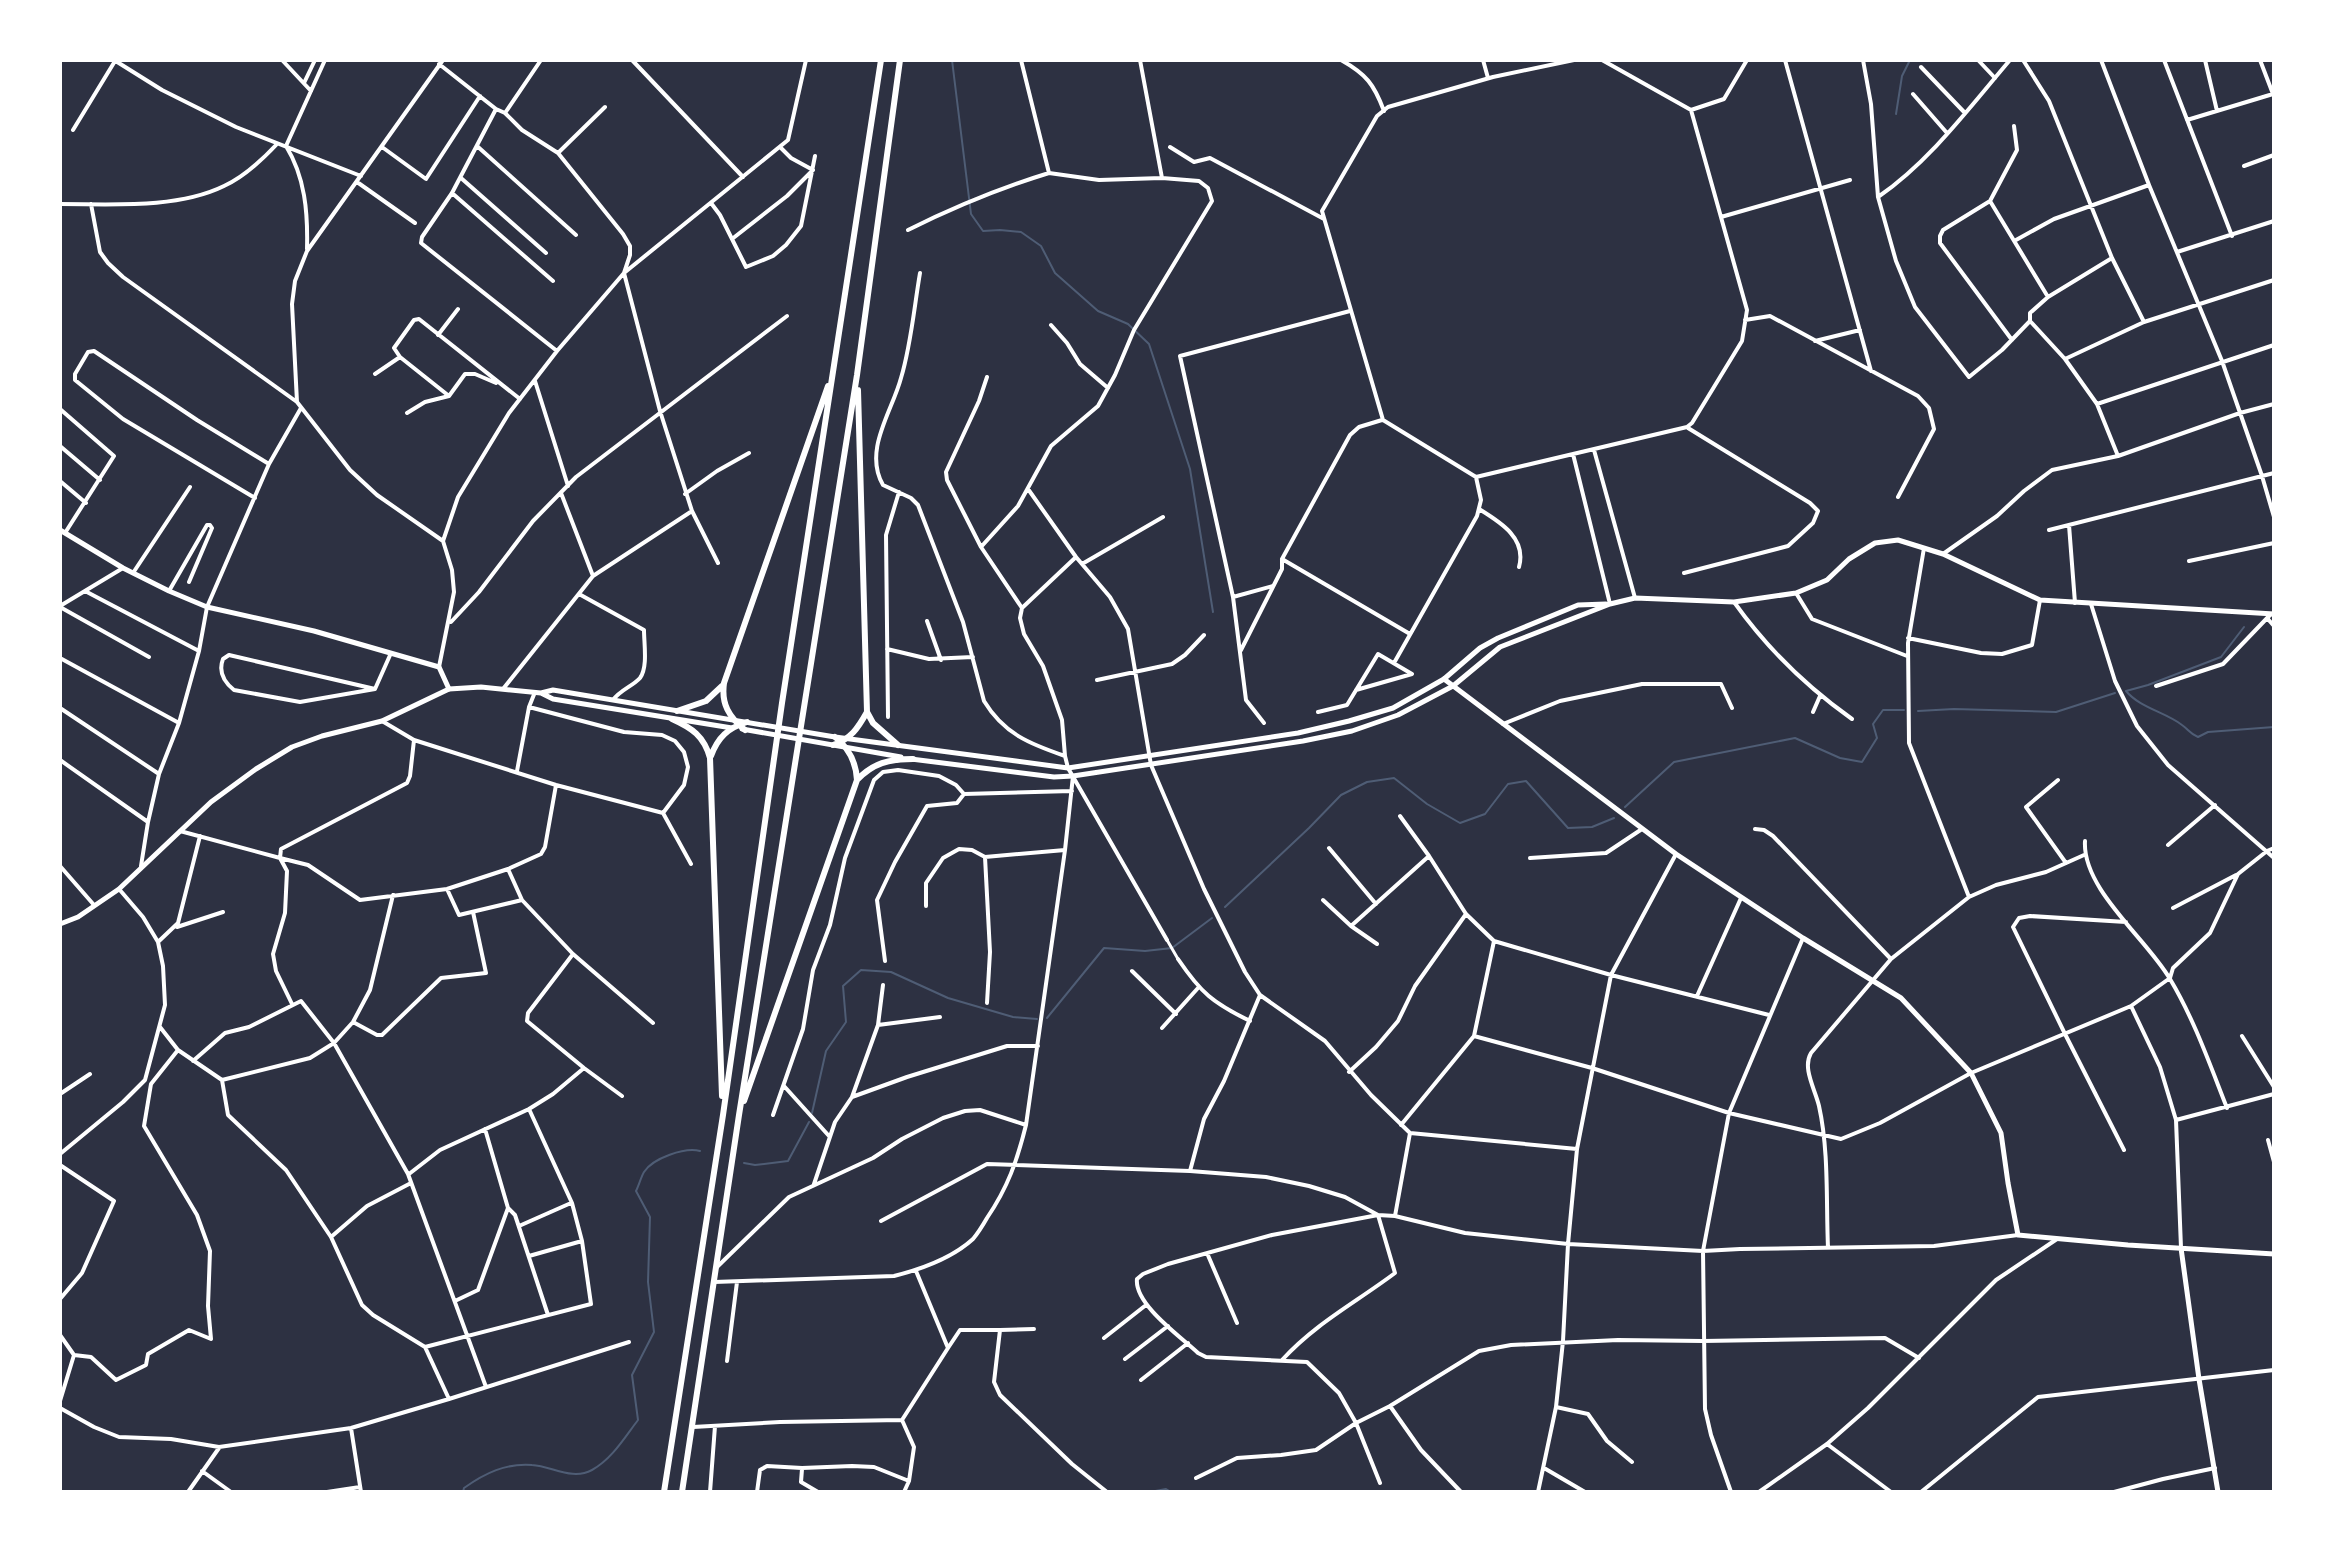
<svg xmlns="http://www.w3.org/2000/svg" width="2334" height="1552" font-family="'Roboto Condensed',sans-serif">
	<rect width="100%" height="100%" fill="#2d3142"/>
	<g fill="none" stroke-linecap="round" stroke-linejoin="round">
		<!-- stream -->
		<path stroke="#4f5d75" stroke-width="2" d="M952 60 971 214 983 231 1000 230 1021 232 1041 246 1055 273 1098 311 1128 324 1149 344 1190 469 1213 612
			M1896 114 1902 76 1910 60
			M2244 627 2221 657 2148 685 2126 691C2140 708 2165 712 2182 725 2189 730 2190 734 2198 737L2208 732 2274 727
			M1918 711 1954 709 2056 712 2115 693
			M1625 807 1674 762 1795 738 1840 758 1862 762 1877 738 1873 724 1883 710H1904
			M1225 907 1309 828 1341 795 1367 782 1394 778 1427 804 1460 823 1485 814 1508 784 1526 781 1568 828 1592 827 1614 818
			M1047 1018 1104 948 1145 951 1172 948 1212 918
			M812 1113 826 1051 846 1022 843 986 861 970 891 972 948 998 1013 1017 1037 1019
			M744 1163 755 1165 788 1161 809 1122
			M463 1492 464 1488C485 1473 506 1463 532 1465 552 1466 572 1481 592 1470 612 1459 625 1437 638 1420L632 1375 654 1332 648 1282 650 1217 636 1191C639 1185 641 1177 644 1172 653 1158 685 1147 700 1151
			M1150 1492 1166 1489 1171 1492"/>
		<!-- pedestrian -->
		<path stroke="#fff" stroke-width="3" d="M1167 940 1178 959"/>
		<!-- minor -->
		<path stroke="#fff" stroke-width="4" d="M114 60 162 90 236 127 361 176
			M282 60 311 91
			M443 60 307 251 295 281 292 304 297 402 350 470 377 495 443 541
			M632 60 743 177
			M1140 60 1162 178
			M1341 60C1366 74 1374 84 1384 111
			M1483 60 1488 78
			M1574 60 1493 77 1388 107 1377 116 1322 211 1383 420 1476 477 1687 427 1692 423 1742 341 1747 310 1691 110 1602 60
			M1785 60 1871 371
			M1863 60 1871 104 1878 197 1896 261 1915 307 1969 377 2002 350 2030 321V313L2048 297 2112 258
			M1978 60 1995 78
			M2023 60 2049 101 2112 258 2144 322
			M2101 60 2149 185 2222 361 2262 476 2274 517
			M2164 60 2232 236
			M2205 60 2217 111
			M2260 60 2273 94
			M439 64 496 109 505 113 522 130 558 153 623 234 630 246V255L624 273 557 351 509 413 458 497 443 541 452 570 454 592 439 667
			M1921 67 1965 113
			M304 83 315 60
			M1913 94 1947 133
			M496 109 452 193 422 237 421 243 557 351
			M1691 110 1724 99 1747 60
			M505 113 541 60
			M2187 120 2273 94
			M73 130 115 61
			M477 146 576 235
			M382 147 426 179 480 96
			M1170 147 1194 162 1210 158 1324 219
			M558 153 605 107
			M2244 166 2274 155
			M461 178 546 253
			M357 182 415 223
			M452 193 553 281
			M1878 197C1930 161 1969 108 2010 60
			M1990 201 2048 297
			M711 203 720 215 746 267 773 256 786 245 801 226 815 156
			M60 204C112 204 177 209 224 186 244 177 262 160 277 144
			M91 204 100 252 108 263 123 277 297 402
			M1721 217 1850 180
			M908 230C954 207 1000 188 1049 173L1021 60
			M732 239 787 196 813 170 791 158 781 148
			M2016 240 2054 219 2149 185
			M307 249C308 212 305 177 286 146L325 60
			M2177 252 2274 221
			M920 273C914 308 911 345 901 378 892 412 863 450 883 485L911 498 918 505 963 622 984 701C1004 734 1030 744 1065 756
			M1745 320 1770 316 1918 396 1929 408 1934 429 1898 497
			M2030 321 2065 359 2097 404 2118 456
			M1051 325 1067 343 1080 364 1108 388
			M438 335 458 309
			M2012 340 1940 243V236L1943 230 1990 201 2017 150 2014 126
			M1815 341 1860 330
			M400 357 394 348 414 320 419 319 520 399
			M2065 359 2144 322 2274 280
			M375 374 400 357 449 396
			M987 377 979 401 946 472 947 480 981 547 1022 608
			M535 381 568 486
			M2097 404 2274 345
			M60 409 114 456 65 533
			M407 413 425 402 449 396 465 374H475L496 383
			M60 446 100 480
			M1594 450 1635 598
			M1573 454 1610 604
			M60 481 86 503
			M1028 489 1076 557 1110 597 1128 629 1151 765 1204 889 1245 972 1260 995 1325 1041 1371 1095 1410 1133 1577 1149
			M561 493 593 576
			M685 494 717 471 749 453
			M255 498 123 419 75 380V374L88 352 94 351 197 420 269 464
			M1479 509C1500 522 1527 538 1519 567
			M692 511 718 563
			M2069 525 2075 603
			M2049 530 2274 473
			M981 547 1018 506 1051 446 1098 406 1115 375 1134 330 1212 201 1208 188 1199 181 1162 178 1099 180 1049 173
			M1924 548 1908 643 1909 743 1969 897
			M1943 554 1997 516 2024 491 2052 470 2118 456 2240 413 2274 404
			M1076 557 1022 608 1020 618 1024 634 1043 666 1062 720 1065 756 1068 768 1167 940
			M1282 559 1410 634
			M2189 561 2274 543
			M1082 564 1163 517
			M133 573 190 487
			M1684 573 1788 546 1813 523 1818 511 1810 503 1688 428
			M85 591 199 651
			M169 591 207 525H210L212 528 189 582
			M1796 593 1812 619 1907 656
			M579 594 644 630C644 644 648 667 640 678 633 686 620 690 613 700
			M1233 597 1273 586
			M1734 602C1766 647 1807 687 1852 719
			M2091 604 2115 681 2137 726 2168 765 2274 858
			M60 606 123 568
			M60 607 149 657
			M2267 618 2274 626
			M927 621 941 660
			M451 622 479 592 533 521 576 477 787 316
			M1908 638 1981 653 2002 654 2032 645 2040 600
			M887 649 929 659 973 657
			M1241 650 1282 569V559L1350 435 1359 427 1382 420
			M229 655 375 689 300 702 234 690C224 682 218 672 223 659Z
			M60 658 179 723
			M1394 663 1477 516 1481 500 1476 477
			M1097 680 1172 664 1185 655 1204 635
			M2156 686 2223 664 2271 614
			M375 689 391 653
			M503 689 593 576 692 511 660 411 624 273 788 140 806 60
			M529 707 624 732 662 735 675 741 684 752 688 767 684 785 663 813
			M60 708 159 774
			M1318 712 1347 705 1378 654 1412 674 1356 690
			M1813 712 1820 696
			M888 717 886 535 899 492
			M382 721 414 740 556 785 663 813 691 864
			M1264 723 1246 700 1233 597 1180 356 1350 311
			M1503 724 1560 701 1642 684H1721L1732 708
			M60 760 148 822
			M517 771 529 707 535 692
			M2058 780 2026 807 2066 863
			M1400 816 1429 856
			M1755 829 1764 830 1773 836 1890 958
			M180 831 280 858 281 849 407 783 410 776 414 740
			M2085 841C2082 889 2147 939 2170 979 2194 1019 2210 1065 2227 1108
			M2168 845 2215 805
			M1329 848 1376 904
			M280 858 308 865 360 900 447 889 508 869 541 854 545 847 556 785
			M280 858 287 871 285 913 273 954 276 971 292 1004
			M1530 858 1606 853 1642 829
			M60 866 94 905
			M141 866 148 822 159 774 179 723 199 651 207 607 269 464 301 408
			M508 869 522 900 573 954 653 1023
			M447 889 459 915 522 900
			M1323 900 1351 926 1377 944
			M926 906V883L943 858 959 849 972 850 985 857
			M2173 908 2236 875
			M1351 926 1429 856 1466 914 1494 941 1611 975 1769 1015
			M177 927 223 912
			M158 942 178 923 200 836
			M573 954 528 1013 527 1021 584 1068 622 1096
			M1178 959C1201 993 1213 1003 1250 1021
			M885 961 877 900 895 862 927 806 957 803 964 794 1072 791
			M1132 971 1176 1014
			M1697 996 1741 898
			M987 1003 990 952 985 857 1065 850
			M2131 1006 2160 1067 2176 1120 2181 1248
			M353 1022 377 1035H382L441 978 486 973 473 912
			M878 1025 940 1017
			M160 1027 178 1050 222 1080 310 1058 334 1043 353 1022 370 990 393 895
			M1162 1028 1198 988
			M1474 1036 1592 1068 1729 1113 1841 1139 1880 1123 1971 1073 2131 1006 2170 978 2173 968 2210 933 2238 874 2267 851 2274 848
			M2242 1036 2274 1087
			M193 1061 225 1033 249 1027 301 1001 334 1043 408 1174 486 1387
			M1349 1072 1376 1047 1398 1021 1415 986 1466 914
			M222 1080 228 1115 286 1170 331 1237 362 1305 373 1315 425 1347 449 1399
			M784 1086 829 1136
			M60 1094 90 1074
			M852 1097 878 1025 883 985
			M773 1115 803 1029 813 970 830 925 845 858 874 780 883 772 898 770 939 776 956 785 964 794
			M2176 1120 2274 1094
			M1401 1125 1474 1036 1494 941
			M2268 1140 2274 1162
			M2124 1150 2065 1034 2013 927 2019 918 2030 916 2126 922
			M60 1154 123 1102 145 1080 165 1005 163 966 158 942 143 917 119 889
			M60 1165 114 1201 82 1273 60 1299
			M1190 1171 1204 1119 1224 1081 1260 995
			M409 1174 440 1150 529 1109 553 1094 584 1068
			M814 1184 835 1122 852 1097 907 1077 1007 1046H1038
			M508 1208 515 1215 548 1315
			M1395 1216 1410 1133
			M881 1221 987 1164 1190 1171 1266 1177 1309 1186 1345 1197 1378 1215 1395 1216 1465 1233 1568 1244 1703 1251 1740 1249 1934 1246 2018 1235
			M519 1226 571 1203
			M331 1237 367 1206 411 1183
			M1828 1248C1826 1202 1829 1151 1819 1106 1815 1089 1802 1068 1811 1053L1891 959 1969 897 1996 885 2046 872 2084 855
			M1207 1253 1237 1323
			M529 1256 582 1241
			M716 1268 789 1197 873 1158 902 1139 943 1118 965 1111 980 1110 1026 1125
			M714 1282 894 1276C922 1269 951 1259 973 1239 978 1233 983 1225 987 1218 1008 1187 1017 1161 1026 1125L1065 850 1073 776
			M457 1300 478 1290 508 1208 485 1129
			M1000 1330 1034 1329
			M60 1335 74 1355 91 1357 116 1380 146 1365 148 1354 189 1330 211 1339 208 1306 210 1251 197 1215 144 1126 151 1084 178 1050
			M1104 1338 1146 1305
			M425 1347 591 1304 582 1241 572 1203 529 1109
			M948 1348 960 1330H1000L994 1382 1000 1395 1072 1464 1107 1492
			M1125 1359 1168 1326
			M1282 1360C1316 1323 1355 1303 1395 1273L1378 1215 1272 1235 1168 1264 1143 1274 1137 1279C1134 1304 1181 1337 1198 1353L1206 1357 1307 1362 1339 1393 1356 1423 1380 1483
			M727 1361 737 1282
			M1141 1380 1188 1343
			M60 1401 74 1355
			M1390 1406 1421 1450 1461 1492
			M1556 1407 1588 1414 1607 1441 1632 1462
			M60 1408 94 1427 119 1437 171 1439 219 1447 351 1428 449 1399 629 1342
			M693 1427 780 1422 902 1420
			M351 1428 361 1492
			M1827 1444 1891 1492
			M1544 1468 1585 1492
			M802 1469 801 1482 818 1492
			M202 1471 231 1492
			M1196 1478 1237 1458 1281 1455 1316 1450 1356 1423 1390 1406 1479 1351 1511 1345 1618 1340 1703 1341 1885 1338 1919 1358
			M188 1492 219 1448
			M327 1492 360 1487
			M710 1492 715 1426
			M757 1492 760 1470 767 1466 802 1468 852 1466 874 1467 909 1481
			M904 1492 909 1481 914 1447 902 1420 948 1348 916 1271
			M1538 1492 1556 1407 1563 1341 1568 1244 1577 1149 1611 975 1676 854
			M1731 1492 1711 1435 1705 1409 1703 1251 1729 1113 1803 938
			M1759 1492 1827 1444 1868 1408 1996 1280 2057 1239
			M1921 1492 2038 1397 2274 1370
			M2114 1492 2163 1479 2215 1468"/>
		<!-- tertiary -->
		<path stroke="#fff" stroke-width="5" d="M60 530 123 568 169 591 207 607 314 631 439 667 449 689
			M1444 679 1676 854 1803 938 1901 998 1971 1073 2001 1133 2008 1183 2018 1235 2128 1245 2274 1254
			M2181 1248 2199 1379 2218 1492"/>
		<!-- secondary -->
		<path stroke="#fff" stroke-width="5" d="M541 693 553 699 732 728
			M742 729 901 757
			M911 759 1054 777 1073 776 1303 741 1352 731 1398 715 1453 686 1500 647 1610 604 1635 598 1734 602 1796 593 1827 580 1849 559 1875 543 1898 540 1943 554 2040 600 2274 614
			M60 924 78 917 119 889 211 802 256 769 292 747 322 736 382 721 449 689 481 687 541 693 553 690 835 737 1068 768 1298 733 1349 721 1393 708 1444 679 1480 648 1498 638 1578 605 1606 604"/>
		<!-- primary -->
		<path stroke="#fff" stroke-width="6" d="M858 390 867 712 873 723 898 745
			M677 711 706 701 722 686
			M672 719C692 728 704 736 710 758L722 1096
			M745 730C729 717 721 704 724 683L828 386
			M833 745C851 739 858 728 867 712
			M711 756C718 737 728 728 747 722
			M857 780C873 763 889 759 913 759
			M744 1101 857 780C856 761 849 748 835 737
			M664 1492 723 1115 782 703 881 60
			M682 1492 739 1115 857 375 900 60"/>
	</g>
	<!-- border -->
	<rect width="2334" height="1552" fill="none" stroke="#ffffff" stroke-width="124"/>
</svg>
